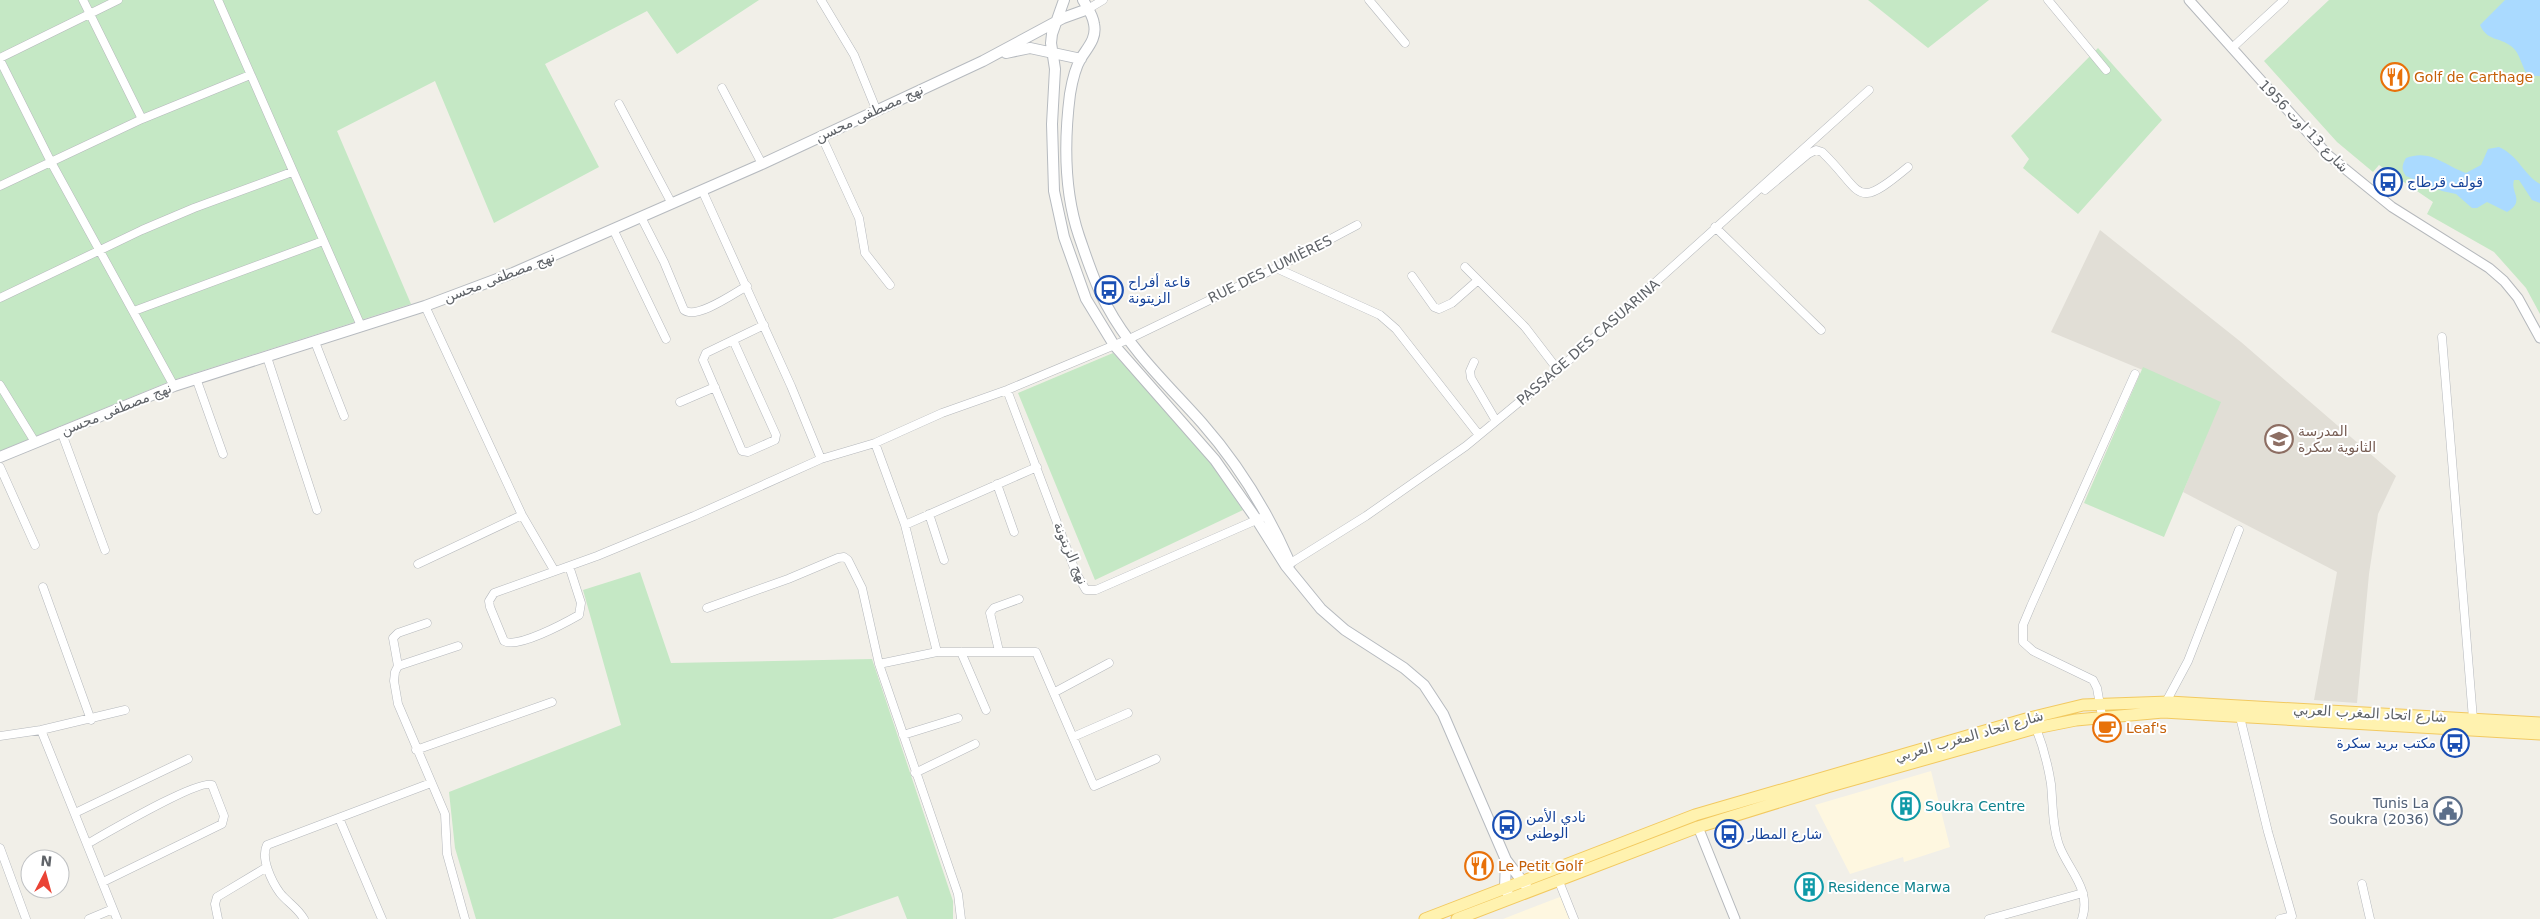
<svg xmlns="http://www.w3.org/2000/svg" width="2540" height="919" font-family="'DejaVu Sans',Vazirmatn,sans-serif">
	<rect width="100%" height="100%" fill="#f1efe8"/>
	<!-- commercial -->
	<path fill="#fef7e0" d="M1931 771 1950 847 1904 862 1903 857 1850 874 1815 805Z
		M1565 895 1575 919H1503Z"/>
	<!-- education -->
	<path fill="#e1ded6" d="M2100 230 2241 342 2396 476 2378 514 2369 574 2357 703 2314 700 2337 572 2183 492 2220 402 2051 332Z"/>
	<!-- green -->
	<path fill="#c5e8c5" d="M0 0H759L677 54 647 11 545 64 599 167 494 223 435 81 337 131 411 304 173 380 0 451Z
		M1868 0H1989L1928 48Z
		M2329 0H2540V314L2526 288 2494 252 2427 214 2433 202 2379 165 2373 172 2337 142 2264 61Z
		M2098 48 2162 120 2078 214 2023 168 2029 159 2011 136Z
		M1113 353 1200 448 1243 510 1095 580 1018 393Z
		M2143 367 2221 402 2164 537 2084 503Z
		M640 572 671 663 872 659 953 901V919H907L898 896 832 919H476L455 848 449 792 621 725 583 590Z"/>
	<!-- water -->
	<path fill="#aadaff" d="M2505 0H2540V76H2529C2521 68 2521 53 2511 46 2499 37 2487 41 2480 25Z
		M2499 147C2519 156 2523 174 2540 184V203L2532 200 2519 180H2514C2510 193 2526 201 2507 212L2487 202 2477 208H2472L2456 194 2442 191 2406 176C2401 169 2402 165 2406 158 2431 149 2443 165 2466 173L2481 165 2488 149Z"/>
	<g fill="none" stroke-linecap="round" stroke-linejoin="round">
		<defs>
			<path id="minor" d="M83 0 142 119
				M218 0 361 326
				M821 0 854 55 876 109
				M1369 0 1405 43
				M2048 0 2106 70
				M1088 9 1103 0
				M2232 48 2284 0
				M0 58 118 0
				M0 60 51 162 174 386
				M722 88 762 164
				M619 104 672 204
				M821 135 859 218 865 253 890 285
				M0 186 142 119 250 75
				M702 190 791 386 821 459
				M1765 190 1808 154 1816 150 1822 152C1864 192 1853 213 1908 167
				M641 217 664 262 684 310C696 320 733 294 747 286
				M1715 227 1821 330
				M614 231 666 339
				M1465 267 1525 327 1558 370
				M1276 268 1380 315 1396 329 1479 435
				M1412 276 1434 307 1439 309 1452 303 1477 281
				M0 298 142 230 194 208 292 172
				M425 306 522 515 554 570
				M134 311 323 241
				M2442 337 2473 719
				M733 340 776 435 775 440 748 452 742 451 703 360 706 353 764 325
				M315 342 344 416
				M267 357 317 510
				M1474 362 1470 371 1471 378 1496 421
				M196 378 223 454
				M0 385 35 442
				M1007 390 1076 573 1086 590H1096L1261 518
				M680 402 715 387
				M61 431 105 550
				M875 443 905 525 937 652
				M0 467 35 545
				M997 484 1014 532
				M929 514 944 560
				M905 525 1037 467
				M418 564 522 515
				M569 566 581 603 579 615C565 623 517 649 504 641L490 607 489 601 494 593 597 556 694 516 821 459 875 443 942 413 1007 390 1129 339 1276 268 1357 225
				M1286 566 1366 516 1466 446 1558 370 1869 90
				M43 587 91 720
				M707 608 788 579 838 558 844 557 848 560 862 588 879 664 958 894 961 919
				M427 623 398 633 393 638 398 666 395 672 394 681 398 704 445 814 447 854 465 919
				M999 651 990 613 994 608 1019 599
				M961 652 986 710
				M879 664 937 652H1036L1094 786 1156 759
				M398 666 458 646
				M1055 692 1109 663
				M2166 702 2188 661 2239 530
				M2102 716 2097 688 2093 680 2033 651 2023 642V625L2031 606 2135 374
				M2240 717 2268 832 2292 916 2280 919
				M2036 728C2043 746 2048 765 2051 784 2053 804 2052 825 2059 845 2068 870 2092 889 2082 919
				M41 730 117 919
				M903 735 958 718
				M0 736 41 730 125 710
				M1073 737 1128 713
				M416 750 552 702
				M915 773 975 744
				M75 813 188 759
				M339 818 382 919
				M87 844C105 834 200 778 212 785L224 816 222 824 103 882
				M0 848 26 919
				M1558 879 1574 919
				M2362 884 2370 919
				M89 919 113 909
				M218 919 215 904 217 897 267 867
				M304 919C298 908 287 902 280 893 272 882 260 858 267 845L431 783
				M1989 919 2083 893"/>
			<path id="tertiary" d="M2189 0 2328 155 2392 207 2489 268 2504 281 2518 298 2540 338
				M1698 827 1735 919"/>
			<path id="secondary" d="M1064 0 1052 34 1051 43 1055 69 1052 124 1054 191 1064 237 1086 299 1114 345 1215 460 1257 520 1286 566 1321 609 1345 630 1404 668 1424 685 1443 714 1506 860 1526 886
				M1083 0C1087 7 1093 15 1094 24 1097 38 1088 47 1081 58 1075 68 1072 82 1070 94 1064 141 1064 191 1079 236 1087 259 1095 285 1107 306 1131 351 1169 386 1202 423 1238 464 1268 513 1290 563
				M1006 53 1030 48 1081 59
				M0 457 174 386 425 306 513 273 762 164 983 61 1063 18 1088 9
				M1506 860 1505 888 1508 894"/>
			<path id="primary" d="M1425 919 1695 815 2026 719 2083 705 2169 702 2540 723
				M1457 919 1698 827 1827 787 2036 728 2076 720 2163 712 2540 734"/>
		</defs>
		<!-- minor casing -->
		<use href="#minor" stroke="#b5b8bc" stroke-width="9"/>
		<!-- tertiary casing -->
		<use href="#tertiary" stroke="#b5b8bc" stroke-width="11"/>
		<!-- secondary casing -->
		<use href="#secondary" stroke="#b6babf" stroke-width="12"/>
		<!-- primary casing -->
		<use href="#primary" stroke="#f2c960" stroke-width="13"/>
		<!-- minor -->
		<use href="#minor" stroke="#fff" stroke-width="8"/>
		<!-- tertiary -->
		<use href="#tertiary" stroke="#fff" stroke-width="9"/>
		<!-- secondary -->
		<use href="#secondary" stroke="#fff" stroke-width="10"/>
		<!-- primary -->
		<use href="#primary" stroke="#fff2af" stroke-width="11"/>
	</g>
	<!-- icons -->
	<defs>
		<symbol id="restaurant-ring" viewBox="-11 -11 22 22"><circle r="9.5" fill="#fff" stroke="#e8710a" stroke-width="1.5"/><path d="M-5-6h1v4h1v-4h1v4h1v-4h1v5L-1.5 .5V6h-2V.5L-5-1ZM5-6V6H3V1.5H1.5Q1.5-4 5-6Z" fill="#e8710a"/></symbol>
		<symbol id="bus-ring" viewBox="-11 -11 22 22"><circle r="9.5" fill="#fff" stroke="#1a4fb4" stroke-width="1.5"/><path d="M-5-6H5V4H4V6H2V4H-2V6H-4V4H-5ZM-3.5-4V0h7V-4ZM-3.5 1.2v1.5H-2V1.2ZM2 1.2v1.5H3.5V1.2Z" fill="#1a4fb4"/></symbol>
		<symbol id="school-ring" viewBox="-11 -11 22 22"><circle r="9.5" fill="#fff" stroke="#8d6e63" stroke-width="1.5"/><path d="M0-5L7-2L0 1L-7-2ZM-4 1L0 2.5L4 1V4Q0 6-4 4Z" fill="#8d6e63"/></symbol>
		<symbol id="cafe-ring" viewBox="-11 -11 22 22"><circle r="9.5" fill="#fff" stroke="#e8710a" stroke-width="1.5"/><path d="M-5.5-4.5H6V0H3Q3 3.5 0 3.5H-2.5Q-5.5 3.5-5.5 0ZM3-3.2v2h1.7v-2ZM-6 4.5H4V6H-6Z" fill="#e8710a"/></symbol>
		<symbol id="building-ring" viewBox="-11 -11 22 22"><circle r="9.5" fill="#fff" stroke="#0f9aa8" stroke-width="1.5"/><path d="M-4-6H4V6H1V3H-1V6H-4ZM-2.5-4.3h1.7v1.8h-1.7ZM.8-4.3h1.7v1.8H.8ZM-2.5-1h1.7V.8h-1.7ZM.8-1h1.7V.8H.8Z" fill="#0f9aa8"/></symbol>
		<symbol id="civic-ring" viewBox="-11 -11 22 22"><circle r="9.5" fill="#fff" stroke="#5c6f8a" stroke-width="1.5"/><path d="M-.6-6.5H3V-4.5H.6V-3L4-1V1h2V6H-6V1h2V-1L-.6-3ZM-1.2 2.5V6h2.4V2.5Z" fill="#5c6f8a"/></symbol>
	</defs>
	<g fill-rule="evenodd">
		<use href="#restaurant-ring" x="2379" y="61" width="32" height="32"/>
		<use href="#bus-ring" x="2372" y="166" width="32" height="32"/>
		<use href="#bus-ring" x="1093" y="274" width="32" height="32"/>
		<use href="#school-ring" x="2263" y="423" width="32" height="32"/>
		<use href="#cafe-ring" x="2091" y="712" width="32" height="32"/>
		<use href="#bus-ring" x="2439" y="727" width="32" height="32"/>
		<use href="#building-ring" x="1890" y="790" width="32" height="32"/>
		<use href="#civic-ring" x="2432" y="795" width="32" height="32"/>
		<use href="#bus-ring" x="1491" y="809" width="32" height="32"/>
		<use href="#bus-ring" x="1713" y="818" width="32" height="32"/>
		<use href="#restaurant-ring" x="1463" y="850" width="32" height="32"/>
		<use href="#building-ring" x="1793" y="871" width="32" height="32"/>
	</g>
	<g text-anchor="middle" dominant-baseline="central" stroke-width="4" stroke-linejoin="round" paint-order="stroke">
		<!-- food labels -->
		<g font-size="14" fill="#c56008" stroke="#fff" text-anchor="start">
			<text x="2414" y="77">Golf de Carthage</text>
			<text x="2126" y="728">Leaf's</text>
			<text x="1498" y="866">Le Petit Golf</text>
		</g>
		<!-- street labels -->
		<g font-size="14" fill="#5f6368" stroke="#fff">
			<text transform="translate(869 113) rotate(-25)">نهج مصطفى محسن</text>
			<text transform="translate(2304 126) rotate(46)">شارع 13 اوت 1956</text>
			<text transform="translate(1270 269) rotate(-26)">RUE DES LUMIÈRES</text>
			<text transform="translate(499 277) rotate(-21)">نهج مصطفى محسن</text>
			<text transform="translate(1588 342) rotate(-41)">PASSAGE DES CASUARINA</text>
			<text transform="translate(116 409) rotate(-22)">نهج مصطفى محسن</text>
			<text transform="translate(1071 553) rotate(67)">نهج الزيتونة</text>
			<text transform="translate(2370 713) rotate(3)">شارع اتحاد المغرب العربي</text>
			<text transform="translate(1969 736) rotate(-16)">شارع اتحاد المغرب العربي</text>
		</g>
		<!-- transit labels -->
		<g font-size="14" fill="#164399" stroke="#fff" text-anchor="start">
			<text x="2407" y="182">قولف قرطاج</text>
			<text x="1128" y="282">قاعة أفراح<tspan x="1128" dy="16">الزيتونة</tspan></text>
			<text x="2436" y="743" text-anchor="end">مكتب بريد سكرة</text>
			<text x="1526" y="817">نادي الأمن<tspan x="1526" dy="16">الوطني</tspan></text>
			<text x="1748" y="834">شارع المطار</text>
		</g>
		<!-- education labels -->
		<g font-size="14" fill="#785e54" stroke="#fff" text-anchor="start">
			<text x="2298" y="431">المدرسة<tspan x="2298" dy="16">الثانوية سكرة</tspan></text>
		</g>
		<!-- service labels -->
		<g font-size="14" fill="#4e5e75" stroke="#fff" text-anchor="end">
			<text x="2429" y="803">Tunis La<tspan x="2429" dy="16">Soukra (2036)</tspan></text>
		</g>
		<!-- culture labels -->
		<g font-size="14" fill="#0d838f" stroke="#fff" text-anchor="start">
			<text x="1925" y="806">Soukra Centre</text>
			<text x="1828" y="887">Residence Marwa</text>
		</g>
	</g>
	<!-- north arrow -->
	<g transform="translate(45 874) rotate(6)"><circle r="24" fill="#ffffff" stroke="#bfc1c3"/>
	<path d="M0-4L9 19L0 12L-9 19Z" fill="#ea4335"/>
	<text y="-8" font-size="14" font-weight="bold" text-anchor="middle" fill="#5f6368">N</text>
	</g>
</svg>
